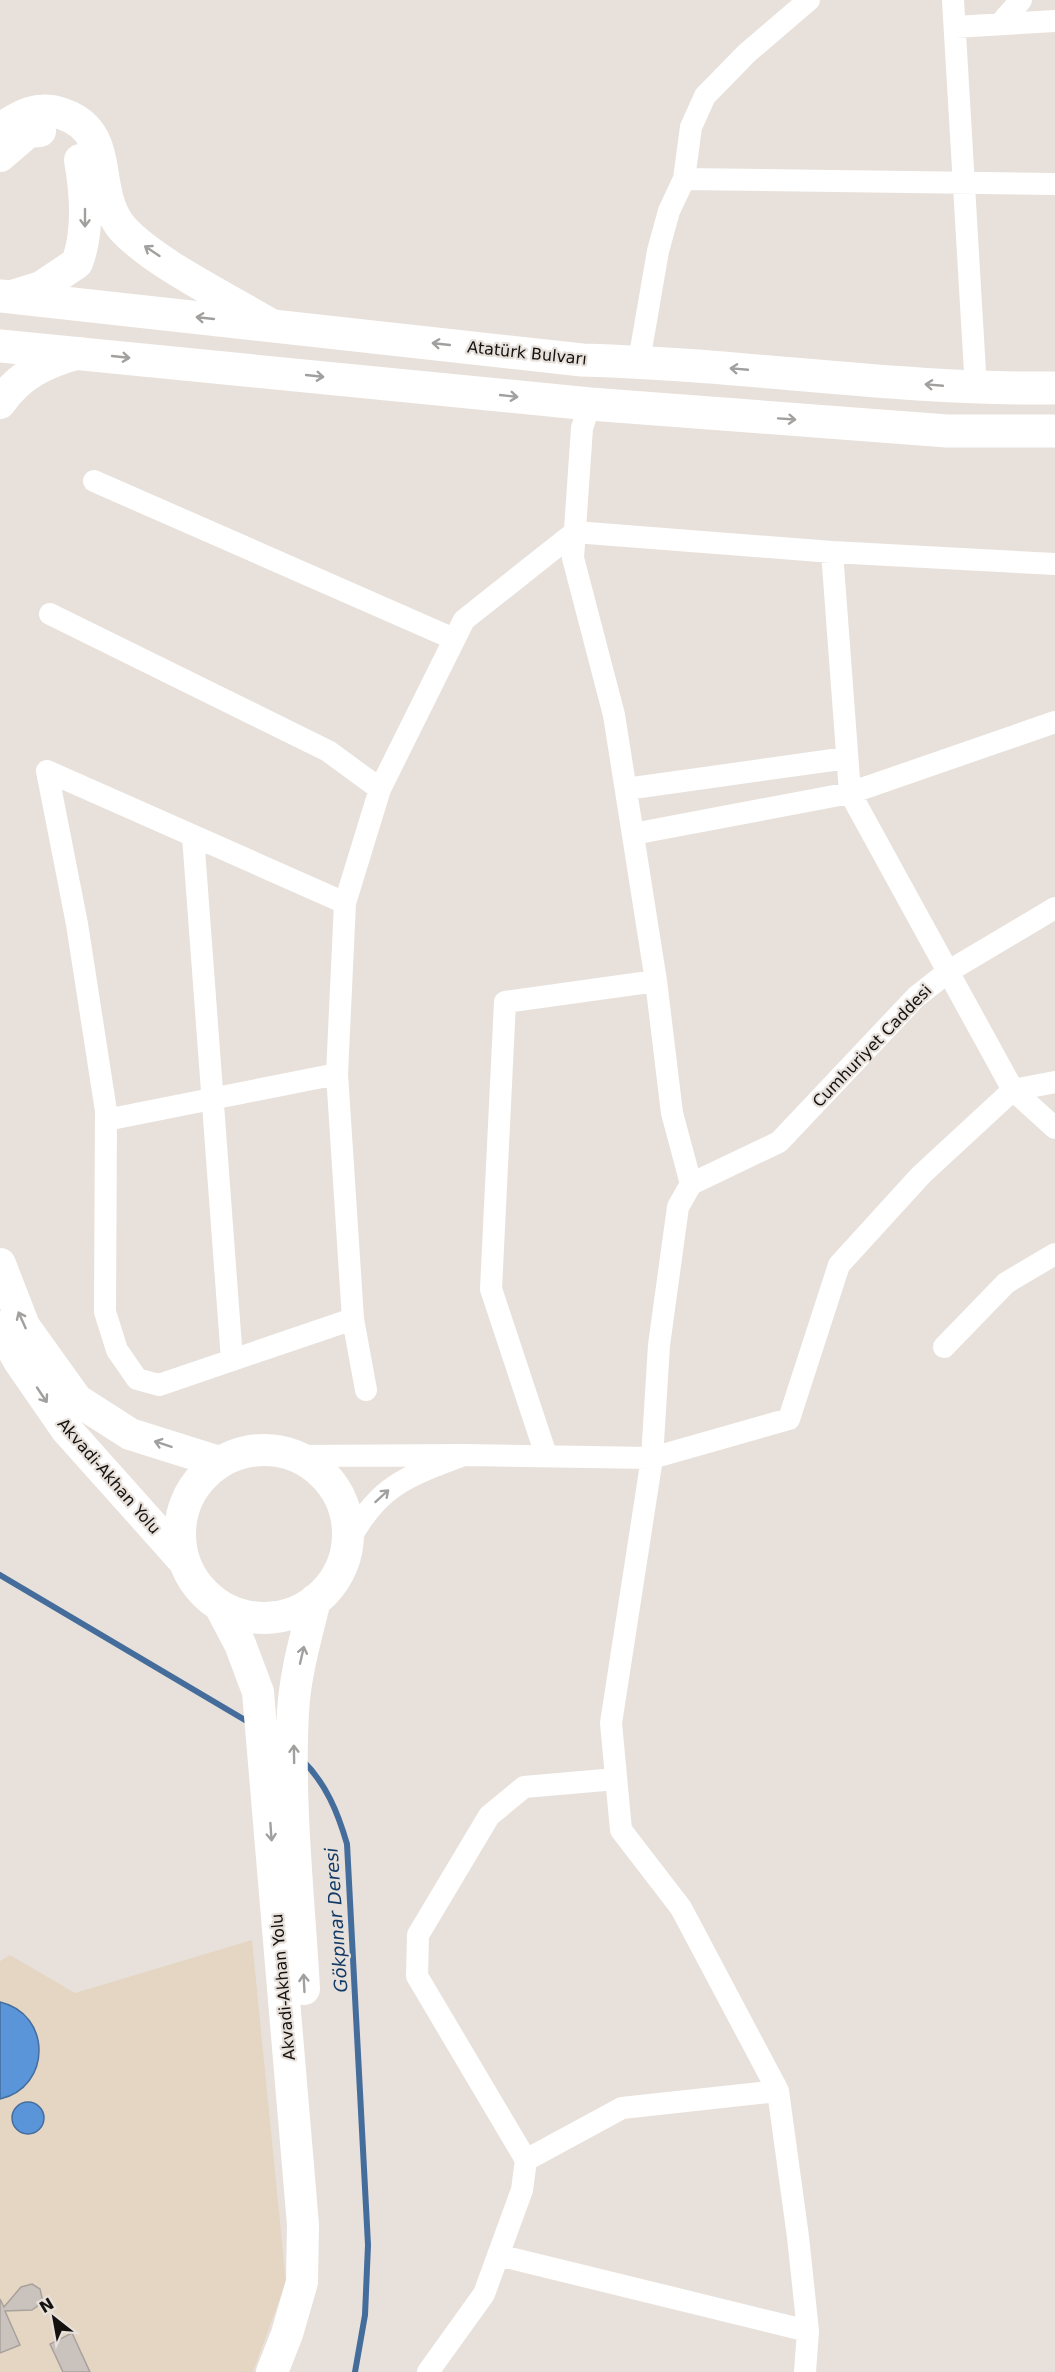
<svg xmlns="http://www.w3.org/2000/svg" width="1055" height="2372" font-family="'DejaVu Sans',sans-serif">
	<rect width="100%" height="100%" fill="#e8e1db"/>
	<!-- industrial -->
	<path fill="#e4d6c3" d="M252 1940 286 2282 253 2372H0V1961L10 1955 75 1993Z"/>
	<!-- water -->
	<path fill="#5a94d9" stroke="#456d9c" stroke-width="1.5" d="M0 2002C52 2014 52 2087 0 2099Z
		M12 2118a16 16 0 1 1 32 0a16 16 0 1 1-32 0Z"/>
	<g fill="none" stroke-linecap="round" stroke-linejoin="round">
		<!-- stream -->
		<path stroke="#456d9c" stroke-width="6" d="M0 1575 250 1723
			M302 1760C326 1783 338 1813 347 1844L368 2245 365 2315 355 2372"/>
	</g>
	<!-- building -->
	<path fill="#cac2bd" stroke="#a9a19c" stroke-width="1.5" d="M32 2284 40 2289 43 2302 32 2310 5 2311 20 2345 0 2353V2299L4 2307 21 2287Z
		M72 2333 90 2372H63L50 2344Z"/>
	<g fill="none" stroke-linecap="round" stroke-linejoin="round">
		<!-- minor -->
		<path stroke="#fff" stroke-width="22" d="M953 0 976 389
			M1000 24 1021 0
			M955 27 1055 21
			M684 179 1055 184
			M639 361 658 251 669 211 684 179 691 127 705 96 747 53 809 0
			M590 404 582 428 573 558 614 715 656 981 672 1113 691 1184 678 1207 659 1345 652 1458 611 1723 621 1830 681 1908 778 2091 798 2237 808 2331 805 2372
			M94 481 454 639
			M832 552 850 793 1013 1090 1055 1128
			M50 614 328 751 380 789
			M47 771 77 924 106 1111 105 1312 117 1350 137 1379 159 1385 353 1319
			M47 771 345 903
			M626 789 847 758
			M633 834 850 793 1055 722
			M193 836 232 1360
			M106 1120 337 1074
			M691 1184 779 1142 916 997 949 971 1055 908
			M944 1347 1006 1283 1055 1254
			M366 1390 353 1319 337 1074 345 903 380 789 464 620 575 532 832 552 1055 564
			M464 1455 652 1458 789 1419 839 1265 921 1175 1013 1090 1055 1082
			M546 1455 491 1289 505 1002 656 981
			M297 1456 464 1455C407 1476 377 1486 348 1543
			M526 2160 417 1976 418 1935 489 1816 524 1787 616 1779
			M498 2255 808 2331
			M428 2372 484 2294 522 2190 526 2160 622 2108 778 2091"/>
		<!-- secondary -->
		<path stroke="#fff" stroke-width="32" d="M0 129C21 115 38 105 63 114 118 133 90 192 123 229 155 264 231 300 273 326
			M0 156 28 132 40 131
			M9 297 41 287 77 263C89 231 86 194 80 160
			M0 403C20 374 46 362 79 353
			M0 1264 24 1326 77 1400 130 1434 219 1462
			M0 1327 19 1361 66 1429 184 1561
			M180 1534a84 84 0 1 1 168 0a84 84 0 1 1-168 0Z
			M220 1606 240 1644 258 1692 303 2225 302 2282 287 2334 272 2372
			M304 1989C299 1898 288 1803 293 1712 295 1674 306 1637 315 1600"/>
		<!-- primary -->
		<path stroke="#fff" stroke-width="33" d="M0 296 582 360C740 364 897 390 1055 388
			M0 346 590 404 947 431H1055"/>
	</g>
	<!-- one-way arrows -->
	<defs><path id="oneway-shaft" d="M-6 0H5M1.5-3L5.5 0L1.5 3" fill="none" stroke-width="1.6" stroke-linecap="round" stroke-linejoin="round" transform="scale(1.5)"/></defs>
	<g stroke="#a1a09f">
		<use href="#oneway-shaft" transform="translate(85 218) rotate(90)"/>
		<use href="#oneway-shaft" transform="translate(152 251) rotate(-146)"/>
		<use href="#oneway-shaft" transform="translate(205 318) rotate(-174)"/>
		<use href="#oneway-shaft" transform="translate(441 344) rotate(-174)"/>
		<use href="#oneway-shaft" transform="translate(121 357) rotate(6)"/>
		<use href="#oneway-shaft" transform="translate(739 369) rotate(-175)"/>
		<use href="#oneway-shaft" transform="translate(315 376) rotate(6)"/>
		<use href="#oneway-shaft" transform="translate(934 385) rotate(-175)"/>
		<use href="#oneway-shaft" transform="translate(509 396) rotate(6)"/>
		<use href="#oneway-shaft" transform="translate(787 419) rotate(4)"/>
		<use href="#oneway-shaft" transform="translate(22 1320) rotate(-114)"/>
		<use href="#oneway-shaft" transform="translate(42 1395) rotate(56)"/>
		<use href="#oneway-shaft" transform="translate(163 1444) rotate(-162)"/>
		<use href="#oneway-shaft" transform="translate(382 1496) rotate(-42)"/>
		<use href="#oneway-shaft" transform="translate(302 1655) rotate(-77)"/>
		<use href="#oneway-shaft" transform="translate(294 1754) rotate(-91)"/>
		<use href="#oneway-shaft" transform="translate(271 1832) rotate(86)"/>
		<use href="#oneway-shaft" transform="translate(304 1983) rotate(-93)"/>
	</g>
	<g text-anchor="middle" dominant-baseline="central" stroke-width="4.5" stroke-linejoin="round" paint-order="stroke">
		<!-- street labels -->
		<g font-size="16" fill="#14110f" stroke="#e8e1db">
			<text transform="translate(527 353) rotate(6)">Atatürk Bulvarı</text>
			<text transform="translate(872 1046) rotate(-46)">Cumhuriyet Caddesi</text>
			<text transform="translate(109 1476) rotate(49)">Akvadi-Akhan Yolu</text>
			<text transform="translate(283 1987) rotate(-95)">Akvadi-Akhan Yolu</text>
		</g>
		<!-- water labels -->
		<g font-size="18" font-style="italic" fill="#123a67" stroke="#e8e1db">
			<text transform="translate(336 1920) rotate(-94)">Gökpınar Deresi</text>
		</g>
	</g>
	<!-- north arrow -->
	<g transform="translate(54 2318) rotate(329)" stroke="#e8e1db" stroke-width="4.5" paint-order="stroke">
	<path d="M0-4.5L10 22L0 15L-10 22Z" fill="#14110f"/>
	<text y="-9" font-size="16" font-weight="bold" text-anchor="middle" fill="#14110f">N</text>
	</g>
</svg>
